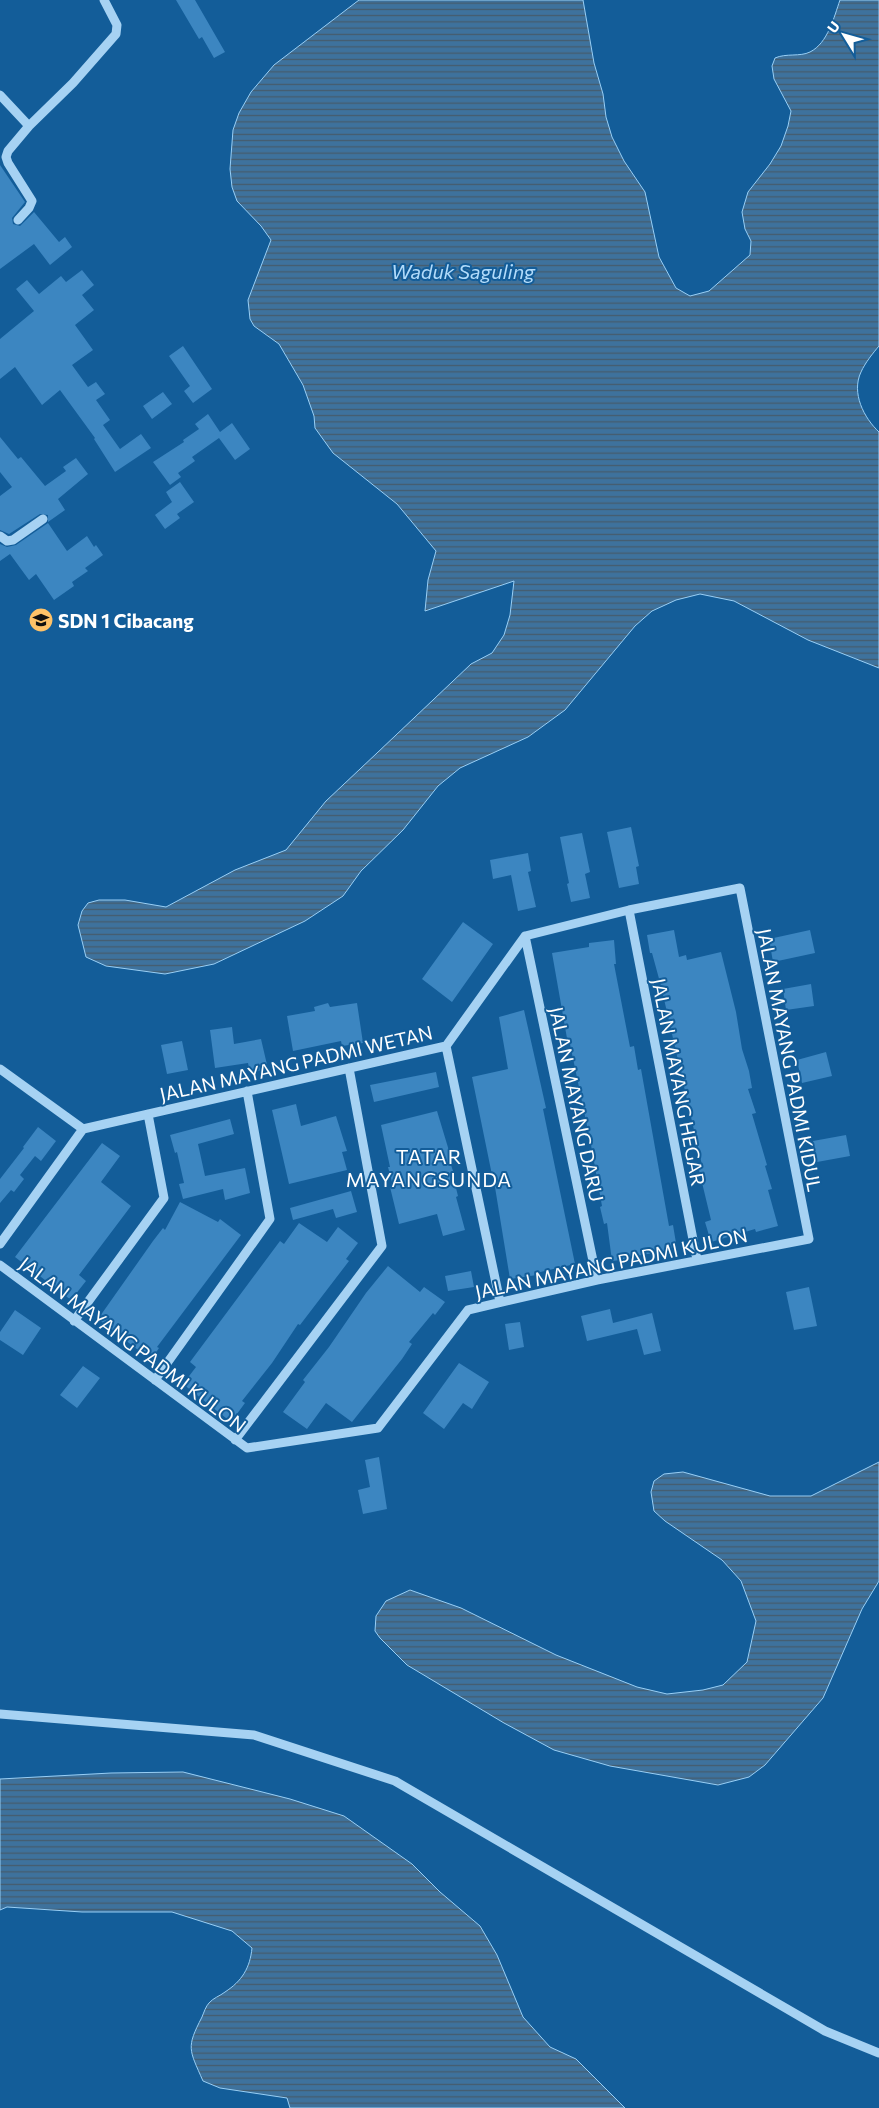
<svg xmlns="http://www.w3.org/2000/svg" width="879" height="2108" font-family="Commissioner,sans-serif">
	<defs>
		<pattern id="water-rules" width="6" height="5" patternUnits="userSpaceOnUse" patternTransform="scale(1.25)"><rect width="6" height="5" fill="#3e729d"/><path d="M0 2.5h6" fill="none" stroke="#465b6c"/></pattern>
	</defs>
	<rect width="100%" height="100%" fill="#135d99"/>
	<!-- water -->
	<path fill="url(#water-rules)" stroke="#98cff6" d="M359 0H583L594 63 603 94 606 117 612 137 624 161 645 192 659 257 676 288 690 296 709 291 750 255 751 241 745 229 742 212 748 192 770 164 781 146 788 126 791 111 774 79 772 66 775 58C786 53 800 57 810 52 828 43 834 17 840 0H879V346C873 353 865 363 861 372 851 393 864 418 879 432V668L808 640 734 601 700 594 676 600 652 611 635 626 565 710 528 737 460 768 438 786 403 830 361 871 343 896 305 921 214 964 165 974 106 966 86 957 78 925 82 911 88 903 99 900H125L166 907 235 870 286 850 326 801 377 753 471 664 492 653 504 635 510 615 514 581 425 611 428 580 436 551 397 504 333 453 315 428 314 416 303 385 279 344 254 326 250 319 248 300 271 240 261 226 237 201 232 187 230 169 233 130 239 113 251 92 274 65Z
		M879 1462V1581L862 1609 823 1698 765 1765 749 1777 718 1785 610 1766 554 1750 504 1723 407 1665 380 1638 375 1631 376 1616 386 1601 410 1590 461 1608 556 1655 637 1687 667 1694 703 1690 723 1685 747 1662 756 1621 741 1581 722 1560 665 1521 654 1511 651 1492 654 1481 664 1474 683 1472 770 1496H811Z
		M183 1772 290 1799 344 1816 412 1864 440 1892 480 1926 497 1955 523 2017 550 2047 576 2059 625 2108H290L287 2098 220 2088 203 2081C189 2049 186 2048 202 2017 204 2012 206 2006 209 2003 213 1998 220 1996 225 1992 242 1981 250 1968 252 1948L232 1931 172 1912H82L7 1907 0 1910V1779L111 1773Z"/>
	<!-- building -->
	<path fill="#3c86c1" d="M176 0H195L225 52 214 58 202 37 199 39Z
		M0 165 25 202 12 218 13 224 20 226 34 212 59 242 65 237 72 247 50 265 34 244 0 269Z
		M82 270 94 285 82 295 94 310 75 325 93 350 72 365 88 387 96 382 105 394 96 400 110 420 103 425 120 449 141 434 151 448 115 472 94 439 95 438 60 390 42 405 15 367 0 379V339L34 311 16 289 27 280 39 294 61 276 66 282Z
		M183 346 212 389 193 403 184 391 190 386 169 356Z
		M163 392 172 404 152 419 143 406Z
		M208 414 220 432 232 423 250 449 235 460 219 438 192 457 195 461 178 473 181 477 170 485 153 462 184 442 183 440 199 429 195 424Z
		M0 437 18 459 21 457 45 486 66 471 63 467 76 458 88 474 58 499 65 510 48 522V515L40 514 9 534 0 530V496L12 487 0 472Z
		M180 482 194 502 177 514 180 518 165 529 155 515 172 502 166 492Z
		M48 523 67 551 87 536 94 547 96 545 103 555 85 568 88 571 72 582 74 586 54 600 36 574 29 580 10 554 0 561V544L7 547 16 545Z
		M631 827 639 866 636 867 639 884 619 888 607 832Z
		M582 833 590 872 585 874 590 898 571 902 567 884 569 883 560 837Z
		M528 853 531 871 528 872 536 907 518 911 511 875 493 879 490 860Z
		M463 922 493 944 452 1002 422 979Z
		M674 930 679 957 686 955 687 960 721 952 736 1012 742 1049 749 1071 752 1088 748 1089 756 1113 752 1114 767 1165 765 1166 772 1189 768 1190 778 1226 756 1232 755 1229 711 1242 705 1222 711 1220 698 1166 702 1165 661 986 652 953H650L647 935Z
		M810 930 815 953 773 962 769 939Z
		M614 940 616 964H614L630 1047 634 1046 638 1070 641 1069 669 1226 673 1225 677 1249 636 1256V1258L612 1261 607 1223 604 1224 600 1207 602 1206 591 1145 570 1044H568L552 953 589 947V943Z
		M811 984 814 1006 786 1010 783 989Z
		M328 1003 330 1007 357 1003 363 1043 342 1046 341 1041 293 1051 287 1016 315 1011 314 1007Z
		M524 1010 546 1108 543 1109 575 1264 536 1273 537 1275 510 1279 493 1175H492L472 1077 508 1069 499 1017Z
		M232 1027 234 1044 261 1039 268 1069 250 1073 248 1063 215 1068 210 1030Z
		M182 1041 188 1070 167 1074 161 1045Z
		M826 1052 832 1076 802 1083 797 1060Z
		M436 1072 439 1087 374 1102 370 1085Z
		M296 1104 301 1126 336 1116 347 1151 342 1152 347 1170 289 1184 272 1110Z
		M437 1111 453 1164 451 1165 456 1180H454L458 1196 456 1197 465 1230 443 1236 437 1214 399 1224 390 1187 393 1186 388 1167H390L381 1125Z
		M230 1119 234 1134 198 1144 205 1176 245 1168 250 1193 225 1200 223 1189 183 1199 179 1184 184 1183 177 1152 175 1153 170 1135Z
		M38 1127 56 1141 41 1161 35 1156 20 1175 24 1179 14 1192 11 1190 0 1203V1179L24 1148 23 1147Z
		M846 1135 850 1156 817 1162 813 1141Z
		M102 1143 120 1156 101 1182 131 1206 79 1275 86 1281 71 1300 15 1257Z
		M351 1191 357 1212 336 1218 333 1209 293 1220 290 1208Z
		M180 1202 218 1222 220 1219 241 1235 157 1347 159 1348 151 1360 98 1319 153 1241 163 1228 165 1230Z
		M299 1223 327 1242 338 1227 358 1243 346 1259 349 1261 313 1308 300 1325 298 1324 272 1363 242 1401 245 1403 231 1422 183 1384 196 1367 190 1362 280 1241 284 1244Z
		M388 1266 420 1292 424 1287 445 1302 435 1315 433 1313 409 1342 412 1344 402 1359 352 1422 326 1403 307 1429 283 1412 305 1382 303 1380 329 1347 366 1293Z
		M471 1271 474 1287 448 1291 445 1276Z
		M809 1287 817 1326 794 1330 786 1292Z
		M610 1309 613 1323 652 1313 661 1351 644 1355 637 1329 587 1341 581 1316Z
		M15 1310 41 1328 23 1355 0 1340V1332Z
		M520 1322 524 1347 509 1350 505 1324Z
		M459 1363 489 1382 472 1409 463 1403 444 1429 423 1413Z
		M83 1366 100 1378 77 1408 60 1395Z
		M379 1457 387 1509 363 1514 358 1490 370 1487 365 1460Z"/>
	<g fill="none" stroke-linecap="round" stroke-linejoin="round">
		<!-- minor -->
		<path stroke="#a6d2f3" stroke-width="9" d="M0 95 29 126
			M18 220 29 208 32 201 8 163 6 157 8 151 29 126 73 83 116 34 117 25 104 0
			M0 536 7 541 13 540 43 519
			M629 910 697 1260
			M525 936 597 1280
			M446 1046 500 1302
			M0 1069 83 1129 446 1046 525 936 629 910 740 888 809 1239 597 1280 468 1310 378 1428 247 1448 0 1265
			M0 1244 83 1129
			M74 1321 164 1198 148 1114
			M155 1380 270 1219 247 1091
			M235 1440 382 1246 349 1068
			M0 1714 254 1735 395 1781 825 2031 879 2053"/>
	</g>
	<!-- icons -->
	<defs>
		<symbol id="school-disc" viewBox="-11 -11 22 22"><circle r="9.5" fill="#ffc268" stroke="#135d99"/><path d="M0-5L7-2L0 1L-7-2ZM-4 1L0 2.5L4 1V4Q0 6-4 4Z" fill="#111"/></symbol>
	</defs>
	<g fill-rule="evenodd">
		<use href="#school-disc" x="27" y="606" width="28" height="28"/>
	</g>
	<g text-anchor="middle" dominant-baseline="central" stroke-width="4" stroke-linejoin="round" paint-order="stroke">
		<!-- poi labels -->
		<g font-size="19" font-weight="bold" fill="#fff" stroke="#135d99" text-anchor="start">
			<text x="58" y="620">SDN 1 Cibacang</text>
		</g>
		<!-- street labels -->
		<g font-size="19" fill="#fff" stroke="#135d99">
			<text transform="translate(790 1060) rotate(79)">JALAN MAYANG PADMI KIDUL</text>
			<text transform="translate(296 1063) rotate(-13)">JALAN MAYANG PADMI WETAN</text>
			<text transform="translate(679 1082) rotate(79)">JALAN MAYANG HEGAR</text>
			<text transform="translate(577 1104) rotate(78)">JALAN MAYANG DARU</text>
			<text transform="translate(611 1263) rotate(-12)">JALAN MAYANG PADMI KULON</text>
			<text transform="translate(133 1344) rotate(37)">JALAN MAYANG PADMI KULON</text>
		</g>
		<!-- water labels -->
		<g font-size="20" font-style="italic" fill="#b2dbfa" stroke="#135d99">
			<text x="463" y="271">Waduk Saguling</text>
		</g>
		<!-- neighbourhood labels -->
		<g font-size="20" letter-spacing="1" fill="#fff" stroke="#135d99">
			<text x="429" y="1156">TATAR<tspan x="429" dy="23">MAYANGSUNDA</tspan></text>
		</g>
	</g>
	<!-- north arrow -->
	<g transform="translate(844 35) rotate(307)" stroke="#135d99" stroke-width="4" paint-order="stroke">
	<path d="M0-4L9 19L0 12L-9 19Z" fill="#ffffff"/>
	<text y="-8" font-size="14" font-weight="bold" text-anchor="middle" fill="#ffffff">U</text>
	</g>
</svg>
